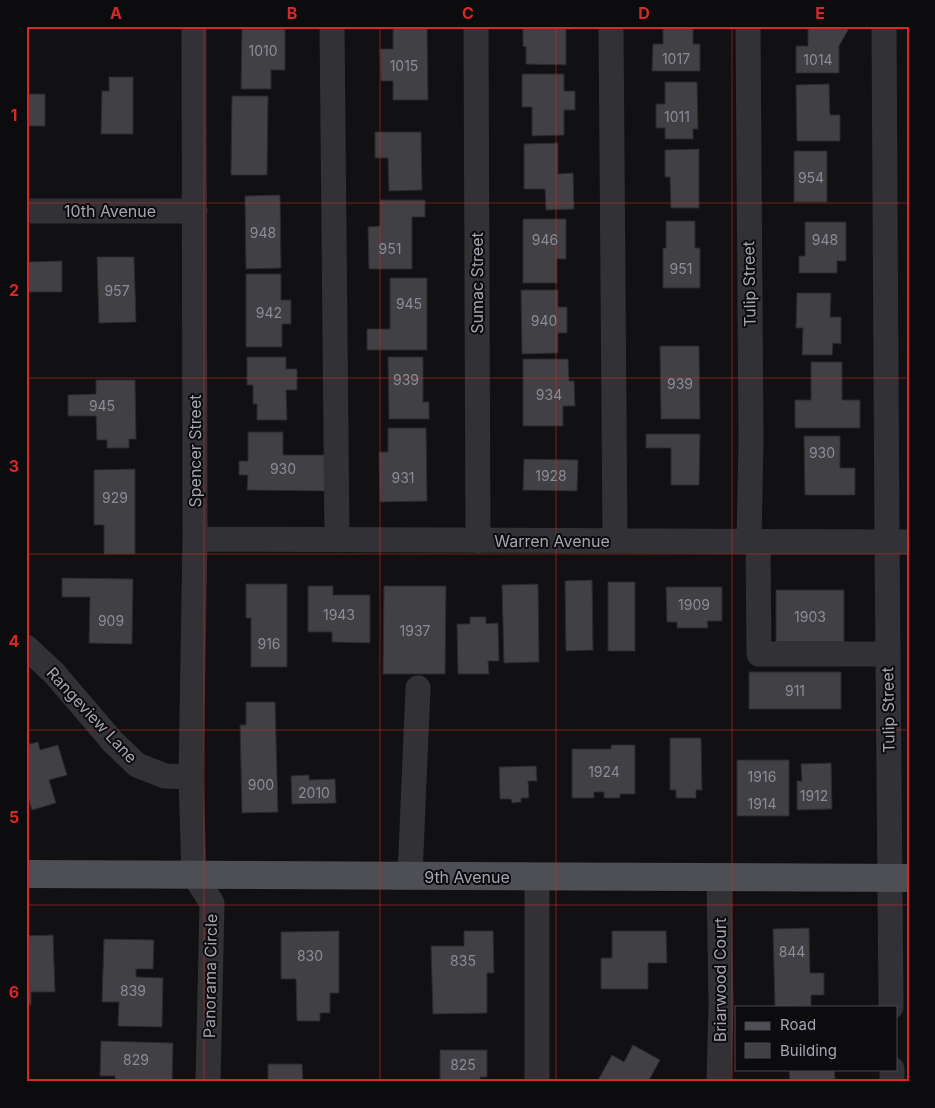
<svg xmlns="http://www.w3.org/2000/svg" width="935" height="1108" font-family="Inter,sans-serif">
	<rect width="100%" height="100%" fill="#111012"/>
	<!-- building -->
	<path fill="#404045" stroke="#2b2b2d" d="M393 26H427L428 100H393V81H381L380 49H393Z
		M526 26H573V29H566V65L526 64V47L523 46V27Z
		M663 26H693V44H700V71H652L653 44H663Z
		M808 26H848V30L839 46V73H796V46H808Z
		M242 29H285V70H271V89H241Z
		M522 74H564V91H575V110H564V135L532 136V107H522Z
		M109 77H133V134H101L102 91H109Z
		M665 82H697L698 129H693V139H665V128H656V104H665Z
		M829 84 830 115H840V141H797L796 85Z
		M26 94H45V126H27V150Z
		M232 96H268L267 175H231Z
		M375 132H421L422 190 389 191 388 158H375Z
		M558 143V174L573 173 574 209 546 210 545 189H524V144Z
		M699 149V208H671L670 177H665V150Z
		M794 151H827V202H794Z
		M280 195 281 268 246 269 245 196Z
		M380 200H425V217H412V269H369L368 227 380 226Z
		M523 219H566V259H557V283H523Z
		M666 221H695V248H700V288H663V248H666Z
		M805 222H846V261H837V273H799V256H805Z
		M97 257H134L136 322 99 323Z
		M62 261V292H26V262Z
		M246 274H281V300H291V324H282V347H246Z
		M390 278H427V350H367V329H390Z
		M521 290H558V307H567V333H558V353L522 354Z
		M797 293H831L830 317H841V344L833 343 832 355H802L803 328H796Z
		M660 346H699L700 419H661Z
		M247 357H286V369H297V390H286L287 420H257V404H253V385H247Z
		M388 357H423V402H429V419H389Z
		M523 359H568L569 381H574L575 406H563V426H523Z
		M811 362H842V400H860V428H795V400H811Z
		M96 380H135L136 439H129V448H107V440H97L96 416H68V395L96 394Z
		M388 428H426L427 501 380 502 379 452H388Z
		M248 432H283V455H326V491L247 490 248 475H239V461H248Z
		M646 434H700L699 485H671V448H646Z
		M804 436H840V468H855V495H805Z
		M524 459 578 460 577 491 523 490Z
		M135 469V554H104V525H94V470Z
		M62 578 133 579 132 644 89 643 90 597H62Z
		M592 580 593 650 566 651 565 581Z
		M608 582H635V651H608Z
		M246 584H287V667H251V618H246Z
		M538 584 539 662 504 663 502 585Z
		M308 586H333V595H370V643L332 642V632H308Z
		M384 586H446L445 674H383Z
		M666 587H722V621H707L708 628H677V622H667Z
		M776 590H844V642H776Z
		M470 617H486V624L498 623 499 661H488L489 674H458L457 624H470Z
		M749 672H841V709H749Z
		M246 702H275L278 812 242 813 240 725H246Z
		M670 738H701L702 790H696V798H676V790H670Z
		M38 742 40 750 58 745 67 775 49 780 56 803 32 810 26 791V745Z
		M611 745H635V794H620V798H604V792H594V798H572V749H611Z
		M737 760H789V816H737Z
		M831 763 832 809 797 810V781H802L801 764Z
		M536 766 537 781H528L529 798H521V802L512 803 511 799H500L499 767Z
		M309 775V780L335 779 336 803 292 804 291 776Z
		M809 928 810 973H824V995H811V1006L775 1007 773 929Z
		M339 931V993H330V1013H320V1021H297L296 979H281V932Z
		M464 931H493L494 973H487V1013L433 1014 431 946H464Z
		M612 931H666L667 963H648V989H601V958H612Z
		M53 935 55 992H31V1005H26V936Z
		M104 939 154 940 153 969H136V977L163 978 162 1027 118 1026 119 1002H102Z
		M101 1041 173 1043 172 1082H115V1076H100Z
		M633 1045 660 1060 648 1082H597L612 1055 624 1062Z
		M440 1050H487V1077H480V1082H440Z
		M268 1064H302L303 1082H268Z
		M789 1069H834L835 1079 822 1080V1082H790Z"/>
	<g fill="none" stroke-linecap="round" stroke-linejoin="round">
		<!-- minor -->
		<path stroke="#323236" stroke-width="25" d="M194 26 195 539 191 777 194 875 212 903 208 1082
			M332 26 337 540
			M476 26 478 541
			M611 26 615 541
			M748 26 751 441 749 542
			M884 26 887 542 891 1007
			M26 211H195
			M195 539 909 542
			M758 542 759 654H888
			M26 647 54 673 113 742 137 765 165 776 191 777
			M410 876 418 688
			M537 877V1082
			M892 1069V1082
			M719 1082 721 1005 719 878"/>
		<!-- major -->
		<path stroke="#4e4f55" stroke-width="28" d="M26 874 909 878"/>
	</g>
	<!-- grid -->
	<path fill="none" stroke="#d62828" stroke-width="1" stroke-opacity="0.55" d="M204 26V1082M380 26V1082M556 26V1082M732 26V1082M26 203H909M26 378H909M26 554H909M26 730H909M26 905H909"/>
	<g text-anchor="middle" dominant-baseline="central" stroke-width="4" stroke-linejoin="round" paint-order="stroke">
		<!-- number labels -->
		<g font-size="14" fill="#8a8c96">
			<text x="263" y="50">1010</text>
			<text x="676" y="58">1017</text>
			<text x="818" y="59">1014</text>
			<text x="404" y="65">1015</text>
			<text x="677" y="116">1011</text>
			<text x="811" y="177">954</text>
			<text x="263" y="232">948</text>
			<text x="545" y="239">946</text>
			<text x="825" y="239">948</text>
			<text x="390" y="248">951</text>
			<text x="681" y="268">951</text>
			<text x="117" y="290">957</text>
			<text x="409" y="303">945</text>
			<text x="269" y="312">942</text>
			<text x="544" y="320">940</text>
			<text x="406" y="379">939</text>
			<text x="680" y="383">939</text>
			<text x="549" y="394">934</text>
			<text x="102" y="405">945</text>
			<text x="822" y="452">930</text>
			<text x="283" y="468">930</text>
			<text x="551" y="475">1928</text>
			<text x="403" y="477">931</text>
			<text x="115" y="497">929</text>
			<text x="694" y="604">1909</text>
			<text x="339" y="614">1943</text>
			<text x="810" y="616">1903</text>
			<text x="111" y="620">909</text>
			<text x="415" y="630">1937</text>
			<text x="269" y="643">916</text>
			<text x="795" y="690">911</text>
			<text x="604" y="771">1924</text>
			<text x="762" y="776">1916</text>
			<text x="261" y="784">900</text>
			<text x="314" y="792">2010</text>
			<text x="814" y="795">1912</text>
			<text x="762" y="803">1914</text>
			<text x="792" y="951">844</text>
			<text x="310" y="955">830</text>
			<text x="463" y="960">835</text>
			<text x="133" y="990">839</text>
			<text x="136" y="1059">829</text>
			<text x="463" y="1064">825</text>
		</g>
		<!-- street labels -->
		<g font-size="16" fill="#a3a5b1" stroke="#0c0b0d">
			<text x="110" y="211">10th Avenue</text>
			<text transform="translate(477 283) rotate(-90)">Sumac Street</text>
			<text transform="translate(749 284) rotate(-91)">Tulip Street</text>
			<text transform="translate(195 451) rotate(-90)">Spencer Street</text>
			<text x="552" y="541">Warren Avenue</text>
			<text transform="translate(888 710) rotate(-91)">Tulip Street</text>
			<text transform="translate(92 715) rotate(47)">Rangeview Lane</text>
			<text x="467" y="877">9th Avenue</text>
			<text transform="translate(210 976) rotate(-89)">Panorama Circle</text>
			<text transform="translate(720 980) rotate(-90)">Briarwood Court</text>
		</g>
	</g>
	<!-- border -->
	<rect width="935" height="1108" fill="none" stroke="#0c0b0d" stroke-width="55"/>
	<!-- legend -->
	<rect x="735" y="1006" width="162" height="65" fill="#0c0b0d" stroke="#48494f"/>
	<rect x="745" y="1022" width="25" height="8" fill="#4e4f55" stroke="#48494f"/>
	<text x="780" y="1030" font-size="15" fill="#a3a5b1">Road</text>
	<rect x="745" y="1043" width="25" height="15" fill="#404045" stroke="#48494f"/>
	<text x="780" y="1056" font-size="15" fill="#a3a5b1">Building</text>
	<rect x="28" y="28" width="880" height="1052" fill="none" stroke="#d62828" stroke-width="2"/>
	<g font-size="16" text-anchor="middle" font-weight="bold" fill="#d62828">
		<text x="116" y="19">A</text>
		<text x="292" y="19">B</text>
		<text x="468" y="19">C</text>
		<text x="644" y="19">D</text>
		<text x="820" y="19">E</text>
		<text x="14" y="121">1</text>
		<text x="14" y="296">2</text>
		<text x="14" y="472">3</text>
		<text x="14" y="647">4</text>
		<text x="14" y="823">5</text>
		<text x="14" y="998">6</text>
	</g>
</svg>
